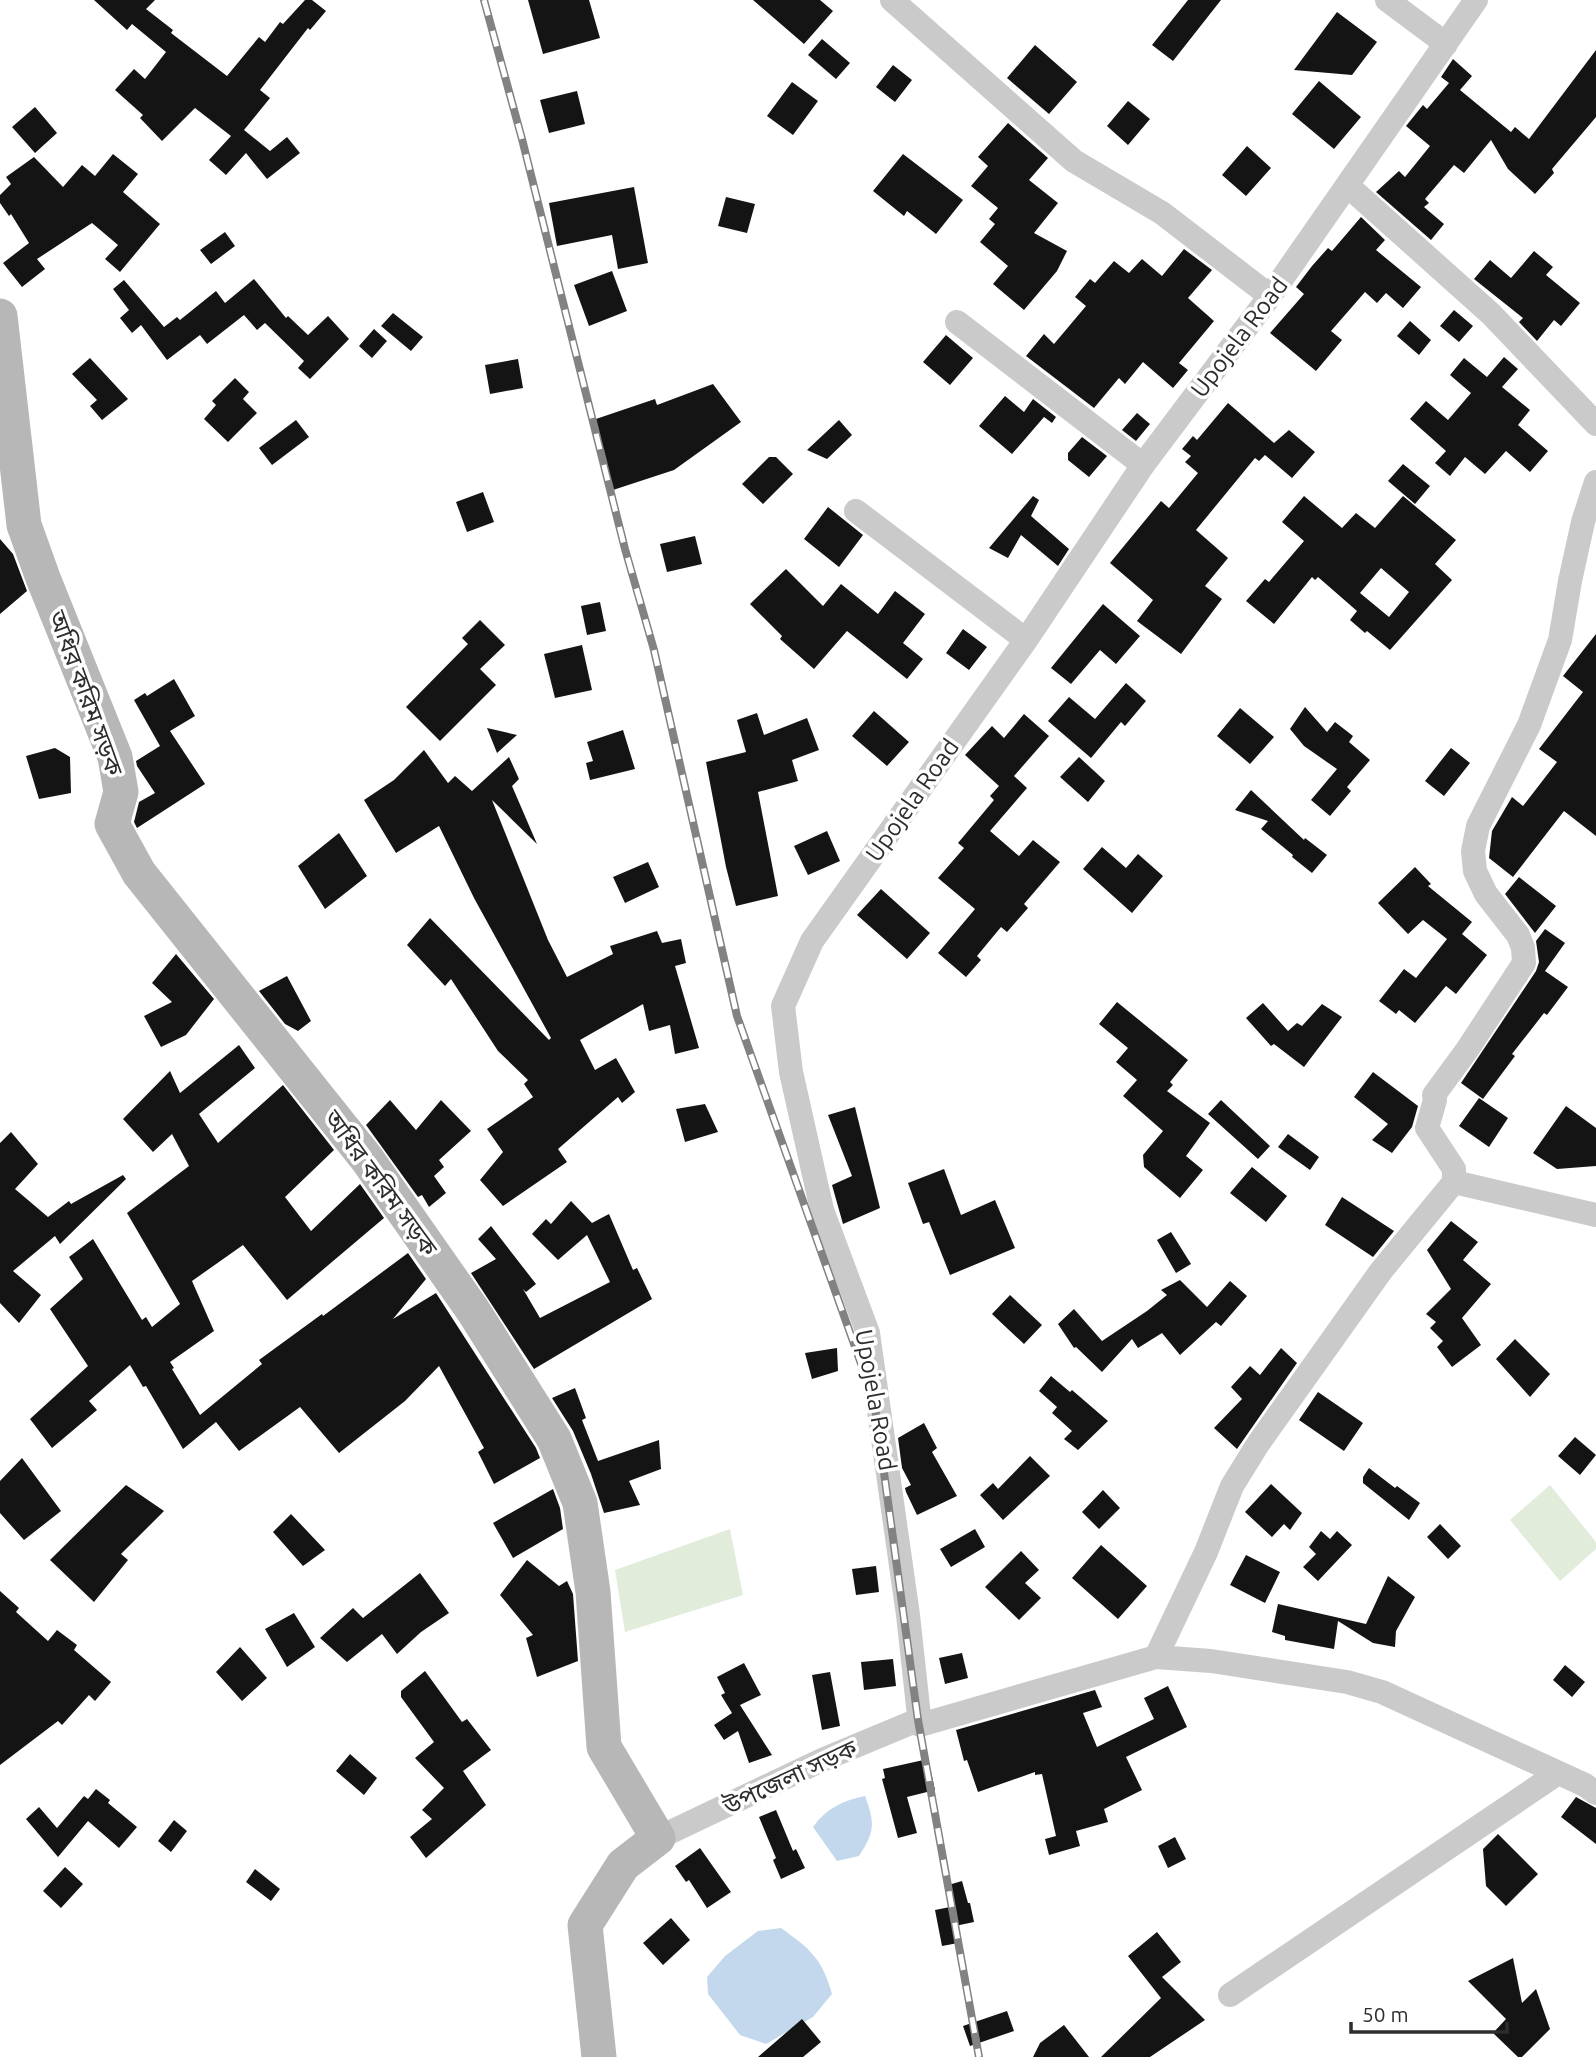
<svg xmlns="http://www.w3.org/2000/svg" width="1596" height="2057" font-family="Ubuntu,'Noto Sans Bengali',sans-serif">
	<rect width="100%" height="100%" fill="#fff"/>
	<!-- green -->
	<path fill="#e1ecda" d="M1550 1485 1596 1542V1549L1560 1581 1510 1520Z
		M730 1529 743 1595 625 1632 615 1570Z"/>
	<!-- water -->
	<path fill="#c4d8ed" d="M865 1796C875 1823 875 1832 859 1856L837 1861 813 1827C825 1809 844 1800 865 1796Z
		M781 1928C810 1949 822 1958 832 1994L813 2017 766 2044 740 2035 708 1994 707 1977 725 1956 758 1931Z"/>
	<!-- building -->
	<path fill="#141414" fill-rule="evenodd" d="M94 0H155L146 9 173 30 171 33 227 76 259 37 265 42 280 22 283 24 305 0H312L326 11 310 30 308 28 260 90 270 98 244 130 270 151 287 137 300 153 267 179 246 153 226 175 209 160 231 136 195 108 162 141 140 118 143 115 115 90 134 69 145 79 166 52 132 24 127 30Z
		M528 0H589L600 38 543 54Z
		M753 0H820L833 11 804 44Z
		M1188 0H1221L1173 61 1152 45Z
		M1337 12 1377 42 1352 75 1294 70Z
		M822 39 850 63 836 79 808 55Z
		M1035 45 1077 82 1049 114 1007 78Z
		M1596 50V117L1552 169 1554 173 1535 194 1508 169 1491 140 1464 173 1454 165 1425 199 1429 203 1424 207 1444 224 1431 240 1376 192 1399 171 1405 177 1430 146 1406 126 1423 105 1427 109 1449 83 1441 77 1453 59 1472 76 1460 90 1511 132 1515 127 1529 139Z
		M893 65 912 80 895 102 876 87Z
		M1319 81 1361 117 1334 149 1292 114Z
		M792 82 818 101 793 135 767 116Z
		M577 91 585 124 549 133 540 100Z
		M1128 101 1150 119 1128 145 1107 126Z
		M35 107 57 133 35 153 12 127Z
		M1008 123 1048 158 1029 180 1058 203 1034 233 1067 251 1057 271 1024 310 993 284 1008 266 980 242 995 224 989 219 998 208 971 186 988 166 978 157Z
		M1247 146 1271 168 1246 196 1222 175Z
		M113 154 138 174 123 192 160 224 120 272 105 259 118 245 92 223 37 259 45 269 22 287 3 263 29 243 11 214 9 216 0 203V195L11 184 6 177 34 157 63 187 82 165 95 176Z
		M903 154 963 200 936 234 907 211 904 216 873 191Z
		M634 187 648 263 618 269 612 235 557 246 549 203Z
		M726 197 755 204 747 233 718 226Z
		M1361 217 1385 240 1376 250 1421 287 1403 308 1386 293 1377 303 1365 292 1331 331 1342 340 1316 371 1270 333 1304 294 1296 287 1312 266 1328 248 1332 251Z
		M225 232 235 246 211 264 200 250Z
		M1184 249 1212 270 1188 298 1214 321 1179 363 1188 370 1173 388 1143 362 1125 384 1119 378 1094 408 1026 356 1044 334 1054 344 1086 306 1075 297 1090 279 1095 283 1114 261 1129 273 1142 259 1162 276Z
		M1534 251 1553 267 1546 275 1580 303 1561 326 1554 320 1537 341 1519 322 1523 318 1474 279 1490 260 1511 278Z
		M612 271 627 311 589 326 574 285Z
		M254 279 286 318 288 316 308 335 328 316 349 339 310 379 298 368 304 361 265 323 257 330 244 315 207 344 200 335 167 360 141 325 132 333 120 318 129 310 113 289 124 280 164 327 177 317 180 320 216 291 225 303Z
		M1454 310 1473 326 1459 342 1440 326Z
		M393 313 423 337 411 351 381 326Z
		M1410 321 1431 340 1419 355 1397 336Z
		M374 329 387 341 372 358 359 346Z
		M946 335 973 358 950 385 923 362Z
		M1504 357 1518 369 1502 387 1530 410 1518 425 1548 451 1530 472 1506 451 1485 474 1465 457 1450 476 1435 463 1446 451 1410 419 1426 401 1448 420 1471 393 1450 375 1464 358 1487 377Z
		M90 358 128 399 102 420 90 406 97 400 72 374Z
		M518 359 523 388 490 394 485 365Z
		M235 378 249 392 243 399 257 413 228 442 204 419 216 405 212 401Z
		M713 384 741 422 674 470 613 490 590 421 655 399 657 405Z
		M1005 396 1024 412 1033 399 1056 417 1052 423 1044 417 1012 454 979 426Z
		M1228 403 1274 443 1289 430 1315 452 1292 478 1265 455 1259 461 1255 458 1196 530 1228 558 1205 586 1222 599 1181 654 1137 621 1153 600 1110 563 1161 501 1169 508 1198 473 1185 462 1191 456 1182 449 1193 436 1197 440Z
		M1137 413 1150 424 1136 441 1122 430Z
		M296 420 309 437 272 465 259 448Z
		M839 420 852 435 827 459 807 450Z
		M1082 437 1107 456 1089 477 1068 460V453Z
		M769 457H776L793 474 763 504 742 484Z
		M1403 464 1430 486 1415 504 1388 481Z
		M483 492 494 522 467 532 456 502Z
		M1033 496 1039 500 1031 516 1069 549 1058 566 1021 535 1008 558 989 548Z
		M1304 496 1342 528 1356 513 1375 528 1403 496 1456 540 1435 564 1452 580 1390 650 1367 631 1365 633 1350 620 1357 611 1318 577 1315 580 1312 577 1274 624 1246 601 1265 579 1269 582 1304 541 1282 522ZM1381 568 1409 592 1389 617 1360 593Z
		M828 507 863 535 839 567 804 539Z
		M695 536 702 564 667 572 660 544Z
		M0 539 13 554 27 591 0 614Z
		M786 569 823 606 841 584 878 614 895 591 925 614 903 643 923 659 907 679 847 631 814 669 780 639 782 636 750 604Z
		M600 602 606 631 587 635 581 606Z
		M1103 604 1140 636 1116 664 1100 650 1071 684 1051 668Z
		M480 620 505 645 480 669 496 685 440 741 406 707 468 644 462 638Z
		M963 629 987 647 969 670 946 653Z
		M1596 634V836L1564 811 1513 877 1489 858 1492 831 1512 797 1523 806 1557 762 1539 749 1583 692 1563 676Z
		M582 645 592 690 555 698 544 654Z
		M174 679 195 716 170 731 205 784 137 828 134 822 139 802 155 793 137 766 136 761 160 746 134 700 145 693 147 696Z
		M1126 683 1146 701 1125 726 1121 722 1091 758 1048 721 1069 697 1095 719Z
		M1305 707 1327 732 1335 722 1353 736 1349 742 1370 760 1347 787 1351 791 1330 816 1311 800 1337 769 1304 746 1290 729Z
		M1240 708 1274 737 1250 764 1217 736Z
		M874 711 909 742 887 766 852 736Z
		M757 713 764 735 807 718 819 750 792 760 798 781 758 792 778 896 736 906 726 867 706 762 746 752 737 720Z
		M1024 714 1049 736 1014 776 1027 788 990 831 1019 856 1033 840 1060 862 1024 904 1028 908 1007 932 1001 927 977 956 981 960 966 977 938 953 975 909 938 878 964 848 958 843 994 800 990 796 999 786 965 755 992 726 1004 738Z
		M487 728 517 735 497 753Z
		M623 730 635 769 590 780 586 763 593 761 587 742Z
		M55 748 70 757 71 793 39 799 26 756Z
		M1451 748 1470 763 1444 796 1425 781Z
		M424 750 448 783 455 776 472 791 509 757 519 779 512 786 537 844 492 800 548 940 567 977 613 954 610 946 657 931 662 943 681 939 686 963 675 966 699 1048 675 1054 670 1025 649 1031 643 1004 580 1040 595 1070 616 1058 635 1092 622 1103 618 1097 558 1149 567 1162 503 1206 480 1180 503 1152 487 1129 533 1097 524 1084 528 1080 498 1051 451 979 445 986 407 945 430 918 549 1040 551 1038 474 898 439 826 396 853 364 800 394 780Z
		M1079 757 1105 781 1088 802 1060 777Z
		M1251 790 1304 840 1305 838 1327 855 1312 873 1292 857 1293 855 1261 829 1268 821 1235 810Z
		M827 831 840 861 808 875 794 846Z
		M339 833 367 876 325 909 298 866Z
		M1102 847 1126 868 1138 854 1163 876 1132 913 1083 869Z
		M648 862 659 887 625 903 613 877Z
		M1415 867 1431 884 1428 886 1472 922 1462 934 1487 955 1456 994 1446 986 1415 1023 1399 1010 1396 1014 1379 1001 1404 969 1416 978 1447 939 1423 920 1408 934 1378 903Z
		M1519 877 1556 906 1535 933 1505 894Z
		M881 889 930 933 907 959 857 915Z
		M1545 929 1565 943 1545 971 1568 987 1547 1015 1544 1013 1512 1054 1515 1056 1483 1099 1461 1083 1536 971 1539 962 1536 941Z
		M176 954 214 999 186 1035 161 1047 144 1016 172 1002 152 983Z
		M287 976 311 1021 298 1031 285 1024 259 991Z
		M1117 1002 1188 1060 1170 1082 1173 1085 1167 1091 1210 1123 1186 1156 1203 1170 1180 1198 1144 1167 1143 1155 1163 1131 1123 1096 1137 1080 1116 1062 1128 1048 1099 1024Z
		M1263 1003 1288 1031 1297 1023 1302 1026 1322 1004 1342 1017 1304 1067 1274 1044 1271 1046 1246 1018Z
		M239 1045 255 1068 199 1114 218 1143 283 1085 334 1150 285 1197 311 1231 360 1184 384 1218 287 1300 243 1245 192 1281 214 1331 170 1362 174 1368 172 1369 200 1415 262 1364 259 1360 322 1314 323 1316 408 1253 426 1279 393 1319 436 1293 536 1448 540 1458 494 1484 478 1452 484 1448 439 1366 405 1401 339 1453 300 1407 239 1451 216 1422 183 1449 146 1386 143 1387 130 1365 89 1401 97 1410 52 1448 30 1419 88 1366 50 1309 83 1279 69 1257 93 1239 142 1320 146 1317 152 1327 180 1304 127 1213 189 1166 172 1134 153 1152 123 1119 170 1071 180 1093Z
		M1373 1072 1418 1106 1412 1127 1392 1153 1372 1140 1388 1124 1354 1097Z
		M1479 1098 1508 1118 1489 1147 1459 1126Z
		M390 1100 416 1130 441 1100 471 1131 439 1160 444 1167 434 1176 446 1193 429 1207 422 1195 418 1197 366 1125Z
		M1221 1100 1270 1146 1258 1159 1208 1114Z
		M705 1104 718 1132 685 1142 676 1109Z
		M1566 1106 1596 1128V1166L1557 1169 1533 1153Z
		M855 1107 880 1208 843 1224 832 1185 852 1176 828 1115Z
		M11 1132 38 1164 15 1189 48 1217 69 1201 71 1204 123 1175 126 1179 60 1244 55 1236 13 1271 41 1295 19 1323 0 1303V1143Z
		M1288 1134 1319 1157 1310 1170 1278 1147Z
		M1252 1167 1287 1196 1266 1222 1230 1193Z
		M944 1169 961 1215 995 1200 1015 1248 950 1275 929 1222 923 1224 908 1183Z
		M1342 1197 1394 1231 1373 1257 1325 1225Z
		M571 1201 592 1223 609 1214 633 1270 637 1268 652 1299 534 1369 471 1273 496 1259 478 1239 491 1226 536 1284 526 1292 523 1289 540 1318 610 1282 587 1235 558 1260 532 1234 546 1219 551 1224Z
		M1451 1221 1478 1242 1463 1260 1491 1284 1462 1318 1481 1345 1452 1367 1437 1347 1443 1341 1430 1328 1436 1322 1426 1314 1451 1289 1427 1250Z
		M1171 1232 1191 1264 1176 1273 1157 1240Z
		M1180 1280 1207 1307 1230 1281 1247 1296 1221 1326 1216 1322 1180 1355 1162 1333 1138 1348 1132 1339 1102 1372 1076 1347 1074 1348 1058 1324 1074 1309 1102 1341 1147 1311 1167 1295 1161 1290Z
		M1010 1295 1042 1325 1024 1344 992 1314Z
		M1515 1339 1550 1374 1530 1397 1496 1359Z
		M837 1348 838 1371 812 1379 805 1353Z
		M1281 1348 1297 1363 1237 1449 1214 1428 1242 1399 1231 1387 1250 1366 1260 1375Z
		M1051 1376 1070 1392 1072 1390 1108 1421 1078 1450 1064 1439 1072 1431 1052 1413 1057 1407 1039 1391Z
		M575 1388 586 1418 582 1420 598 1461 659 1440 661 1469 629 1481 640 1505 604 1513 591 1474 573 1431 552 1398Z
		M1318 1392 1363 1423 1344 1451 1299 1420Z
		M924 1423 937 1448 932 1452 957 1496 917 1515 906 1492 905 1488 911 1485 902 1468 898 1438Z
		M1575 1437 1596 1455 1580 1475 1558 1456Z
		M1030 1456 1050 1476 1003 1520 980 1495 993 1483 998 1489Z
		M22 1458 61 1511 24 1540 0 1513V1481Z
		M1369 1468 1395 1488 1397 1486 1420 1503 1409 1520 1363 1483V1477Z
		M1271 1484 1302 1513 1290 1530 1284 1524 1272 1537 1245 1512Z
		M126 1485 164 1511 121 1554 128 1560 94 1602 50 1560Z
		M553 1489 560 1508 563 1529 513 1558 493 1523Z
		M1103 1490 1120 1508 1099 1529 1082 1512Z
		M291 1514 325 1550 303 1566 273 1532Z
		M1440 1524 1461 1546 1448 1559 1427 1537Z
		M975 1529 985 1547 951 1567 940 1549Z
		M1321 1531 1330 1539 1337 1531 1352 1545 1318 1581 1303 1567 1316 1554 1309 1547Z
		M1101 1545 1147 1586 1118 1619 1072 1578Z
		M1021 1551 1039 1570 1025 1583 1041 1598 1019 1620 985 1587Z
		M1246 1555 1280 1572 1265 1603 1230 1585Z
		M527 1560 559 1586 567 1581 573 1594 578 1661 537 1677 526 1638 533 1635 500 1595Z
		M876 1566 879 1592 856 1595 852 1569Z
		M420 1573 449 1613 421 1632 397 1654 382 1634 347 1662 320 1638 353 1608 363 1618Z
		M1388 1576 1415 1597 1396 1631 1395 1647 1373 1643 1338 1621 1334 1649 1285 1640V1636L1272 1632 1278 1604 1366 1624Z
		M0 1591 19 1608 16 1612 48 1641 57 1630 77 1645 74 1650 111 1682 95 1701 89 1695 62 1725 58 1721 0 1765Z
		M294 1613 315 1647 287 1667 265 1629Z
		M240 1647 267 1678 242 1701 216 1672Z
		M962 1653 968 1678 945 1684 939 1658Z
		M893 1659 896 1686 864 1690 861 1662Z
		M744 1663 761 1695 740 1705 772 1755 749 1763 738 1731 724 1740 714 1725 732 1713 721 1695 725 1693 717 1677Z
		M1565 1665 1585 1682 1572 1697 1553 1680Z
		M425 1671 462 1722 467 1719 491 1750 463 1771 486 1805 426 1858 410 1837 432 1819 422 1810 444 1788 415 1758 434 1742 401 1697V1691Z
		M830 1672 840 1726 822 1730 812 1675Z
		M1168 1686 1187 1727 1126 1757 1142 1790 1104 1809 1108 1822 1076 1831 1080 1846 1049 1855 1045 1839 1056 1836 1042 1774 1035 1775V1772L978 1792 967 1760 964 1761 956 1730 1095 1690 1102 1707 1083 1713 1097 1747 1154 1719 1144 1698Z
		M350 1754 377 1778 364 1795 336 1771Z
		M928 1759 935 1790 907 1797 917 1833 898 1838 882 1779 885 1778 883 1769Z
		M96 1789 110 1800 108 1803 137 1827 119 1848 88 1821 58 1857 26 1819 39 1807 57 1828 84 1796 88 1799Z
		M1576 1797 1596 1808V1844L1561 1817Z
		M776 1810 793 1851 796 1849 805 1868 781 1879 773 1860 776 1858 759 1817Z
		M174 1820 187 1831 171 1852 158 1841Z
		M1498 1834 1538 1874 1506 1906 1486 1886 1483 1849Z
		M1175 1837 1186 1859 1168 1868 1158 1846Z
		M700 1848 731 1892 707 1908 689 1880 686 1882 675 1866Z
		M65 1867 83 1884 61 1908 43 1891Z
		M255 1869 280 1889 271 1901 246 1882Z
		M962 1881 968 1903H970L974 1922 955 1926 958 1943 942 1946 935 1910 950 1907 945 1886Z
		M671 1918 690 1940 663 1965 643 1943Z
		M1157 1932 1181 1962 1162 1977 1205 2020 1150 2057H1101L1161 1998 1128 1956Z
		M1513 1958 1522 2003 1536 1989 1550 2029 1522 2057H1518L1493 2033 1506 2019 1468 1981Z
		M1007 2011 1014 2031 970 2046 963 2026Z
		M802 2019 821 2042 803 2057H758Z
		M1064 2025 1089 2057H1033L1040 2043Z"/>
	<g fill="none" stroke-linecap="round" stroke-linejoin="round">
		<!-- minor -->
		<path stroke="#cacaca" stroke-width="24" d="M892 0 1074 161 1162 213 1270 296
			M1387 0 1446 44
			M1348 186 1491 314 1596 424
			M957 322 1143 465
			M856 511 1026 640
			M1454 1182 1596 1215
			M1156 1657 1206 1552 1232 1486 1258 1444 1381 1271 1454 1182V1169L1427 1128 1435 1100 1434 1095 1467 1050 1524 963 1523 948 1518 935 1486 894 1475 871 1473 851 1478 826 1529 725 1560 640 1570 581 1583 522 1596 482
			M920 1725 908 1615 868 1333 822 1210 791 1072 783 1006 812 941 1026 640 1143 465 1270 296 1476 0
			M920 1725 1156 1657 1211 1661 1347 1682 1382 1692 1585 1785 1596 1793
			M658 1838 822 1760 918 1720 920 1725
			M1230 1995 1558 1773"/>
		<!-- secondary -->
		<path stroke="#b7b7b7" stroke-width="35" d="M0 316 24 525 43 578 115 757 121 792 112 824 139 873 367 1159 474 1312 554 1439 580 1503 593 1592 604 1747 658 1838 623 1865 585 1925 599 2057"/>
		<defs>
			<path id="rail" d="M484 0 522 139 625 549 654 650 737 1016 874 1400 918 1720 979 2057"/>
		</defs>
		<!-- rail casing -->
		<use href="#rail" stroke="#828282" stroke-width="8"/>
		<!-- rail -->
		<use href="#rail" stroke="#fff" stroke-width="5" stroke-dasharray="16" stroke-linecap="butt"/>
	</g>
	<g text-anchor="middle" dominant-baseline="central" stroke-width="7" stroke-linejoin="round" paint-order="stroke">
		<!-- street labels -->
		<g font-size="24" fill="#2d2d2d" stroke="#fff">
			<text transform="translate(1239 337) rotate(-53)">Upojela Road</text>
			<text transform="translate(86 693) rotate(70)">অধির করিম সড়ক</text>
			<text transform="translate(912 800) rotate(-55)">Upojela Road</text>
			<text transform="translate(381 1183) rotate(54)">অধির করিম সড়ক</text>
			<text transform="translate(876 1400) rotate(80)">Upojela Road</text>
			<text transform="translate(790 1777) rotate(-25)">উপজেলা সড়ক</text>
		</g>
	</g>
	<!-- scale -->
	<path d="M1351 2022v10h156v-10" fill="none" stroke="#2d2d2d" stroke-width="3.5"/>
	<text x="1362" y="2022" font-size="21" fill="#2d2d2d" stroke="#ffffff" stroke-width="5" paint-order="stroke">50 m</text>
</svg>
